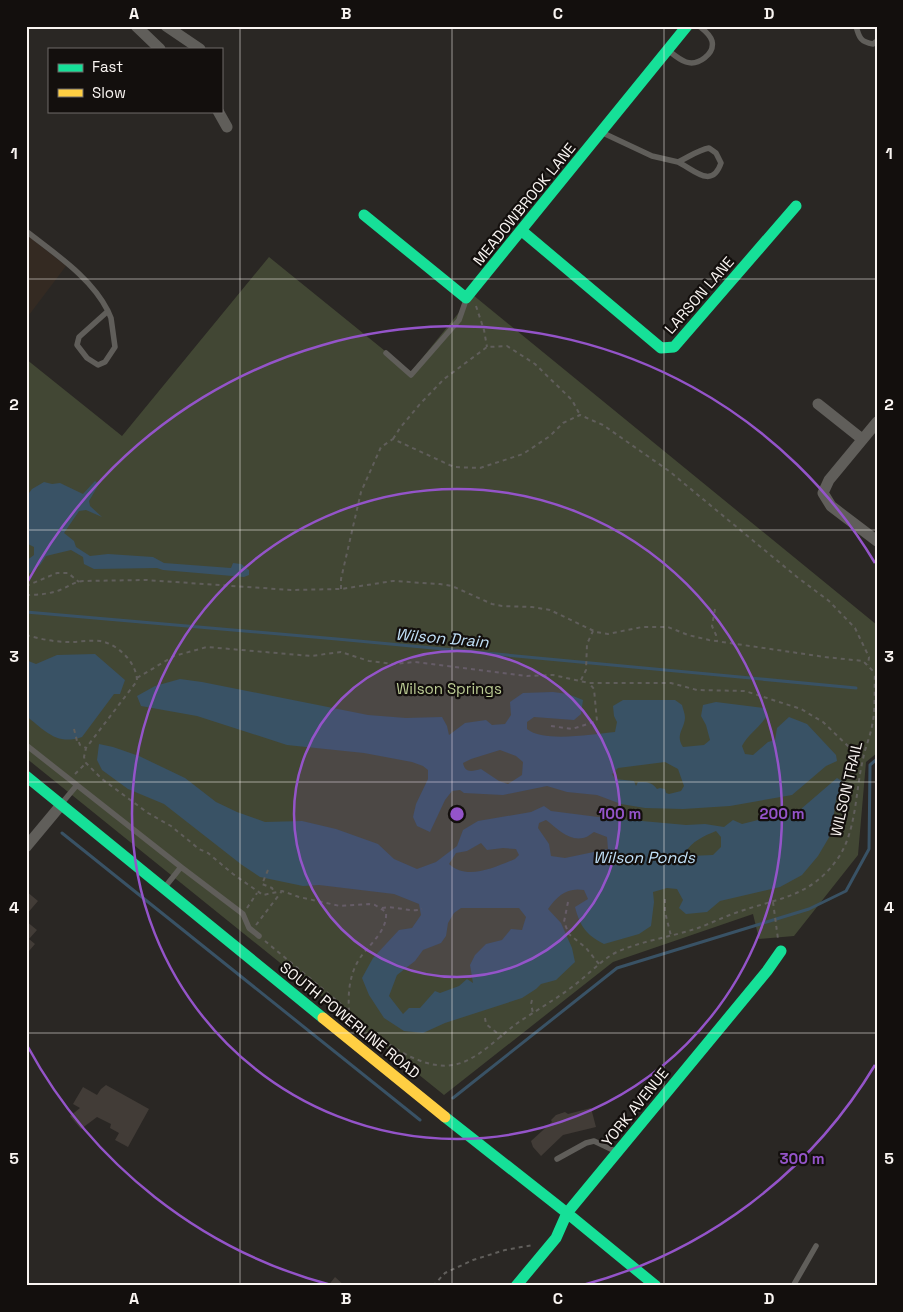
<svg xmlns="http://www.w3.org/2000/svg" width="903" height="1312" font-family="'Space Grotesk',sans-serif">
	<rect width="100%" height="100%" fill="#2a2724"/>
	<!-- built -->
	<path fill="#342a22" d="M26 234 66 266 26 319Z"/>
	<!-- green -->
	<path fill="#424734" d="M269 257 411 372 473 295 877 625V753L866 762 858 855 794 936 759 939 753 914 613 962 444 1095 26 758V359L122 436Z"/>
	<!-- water -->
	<path fill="#395265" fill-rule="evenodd" d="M95 481 99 484 89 501 90 506 102 517 86 510 79 511 64 533 74 541 76 547 90 556 108 554 153 557 164 563 231 568 233 563 241 564 249 570V575L244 577 163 570 157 568 94 569 84 564 83 557 71 550 46 556 40 565 26 576V561L34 555V547L26 543V497L32 489 44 482 52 484 60 483 83 494Z
		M95 654 125 680 120 694H114L82 737C56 746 45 730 26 716V660L36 664 57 655Z
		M180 679 202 682 368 715 406 718 442 717 447 726 449 735 465 723 486 720 492 725 505 724 511 715 510 702 523 693 553 692 568 694 583 700 581 714 574 720 534 717 527 722V729C544 743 593 734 615 732L617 722 614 716 613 706 623 700H675L682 705C683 709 685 714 685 718 684 730 675 735 683 747L704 745 710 740 706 725 701 716 703 705 716 702 764 708 766 717C759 728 748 734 742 746L745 754 753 755 768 742 775 740 777 728 789 717 807 724 836 755 837 761 826 766 792 795 730 806 683 809 645 808 621 804 597 795 567 792 547 786 503 795 464 793 460 790 452 791 445 800 430 832 417 826 413 817 416 804 428 779V770L423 766 412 762 364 753 287 745 197 716 141 706 137 696 155 686ZM500 750 516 756 523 762 522 775 508 784 499 781 481 769C473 771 465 774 463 763L471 759ZM665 762 678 769 684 786 681 791 669 794 666 793 665 789 660 788 657 789C652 782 647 782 638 782L636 786 634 781 615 779 612 774 618 768Z
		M99 744 113 747 139 756 185 778 216 802 237 812 265 822 302 821 336 829 378 844 394 859 417 869 436 862 457 846 463 830 478 821 531 812 544 806 551 811 598 817 686 825 705 824 724 827 733 820 742 824 801 809 837 778 848 785 836 800 831 834 818 856 802 875 780 887 720 901 707 912 686 914 679 908 683 900 677 889 667 888 653 892 654 902 651 926 639 934 604 944C586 935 580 926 575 907L588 899 584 890C567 887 557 896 548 909L561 923 572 948 575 962 556 980 541 984 536 989 522 998 445 1023 423 1033 404 1031 384 1018 369 995 362 978 373 958 399 930 412 928 421 915 419 904 394 894 319 885 303 886 260 877 242 865 164 804 128 789 102 770 97 760ZM546 820C557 828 568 841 583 838 586 838 591 834 594 832L607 837 608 849 565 858 551 856 549 844 538 828 539 823ZM716 831 721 837V847L713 855 690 856 685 853C692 841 704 836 716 831ZM481 843 487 850 503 848 516 849 519 855 515 859C495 867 467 881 449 864L456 853 467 851ZM461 908H519L526 917 522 930 511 929 502 940 486 944 475 955 470 965 473 983 467 979 459 986 440 993 435 991 420 1008H409L403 1014 389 996 397 975 415 961 423 950 441 943 446 936 448 923 454 913Z"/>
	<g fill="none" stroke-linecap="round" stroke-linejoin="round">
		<!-- stream -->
		<path stroke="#395265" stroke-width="3" d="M26 612 337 639 856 688
			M62 833 420 1120
			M453 1098 617 968 809 909 846 891 869 849 870 765 877 759"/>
	</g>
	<!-- building -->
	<path fill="#423c37" d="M26 891 38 901 26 915Z
		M26 921 37 930 29 939 35 944 29 951 26 949Z
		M106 1085 149 1109 128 1147 115 1140 119 1133 110 1128 111 1124 97 1117 81 1129 70 1116 80 1108 73 1104 83 1087 97 1095 101 1089Z
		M591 1108 596 1127 563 1135 541 1156 533 1147 531 1141 552 1122 551 1120 556 1115 565 1112 568 1114Z
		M335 1277 345 1286H328Z"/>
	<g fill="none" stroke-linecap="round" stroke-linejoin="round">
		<!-- path -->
		<path stroke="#605e5b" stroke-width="2" stroke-dasharray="4 4" stroke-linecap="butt" d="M476 306 484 330 487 347
			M393 439 400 428 420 404 444 379 487 347 507 346 535 364 572 400 580 415
			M26 586 57 573H68L79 582
			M341 589V579L361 492 381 447 393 439 454 467 480 468 523 454 550 436 563 423 580 415 603 425 669 471 797 577 829 601 855 628 869 657 868 665
			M26 595C38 595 49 594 60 590 68 587 73 582 83 581L146 580 291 590 341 589 393 581 440 584 452 586 492 604 502 606 532 607 550 610 596 632 608 634 642 627H668L688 635 709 640 825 657 863 661 875 673
			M715 609 712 626 716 635 717 641
			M26 635C40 639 55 642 69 642 79 642 89 640 100 641 118 644 137 663 137 681L86 748 84 757 86 763 102 779 148 813 171 826 199 849 208 853 233 874 263 895 282 891 299 897 340 906 369 904 375 905 386 912C388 934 364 947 356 965 349 979 348 995 349 1011 372 1034 417 1071 453 1065 477 1061 497 1038 516 1024 538 1009 562 996 582 979 593 970 602 960 615 953 637 942 670 937 695 929 710 924 725 916 741 911 779 898 809 897 836 861 857 833 855 792 863 759 865 748 870 737 872 726 876 709 874 690 875 673H877
			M137 678 174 656 207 647 311 656 341 652 369 661 394 664 415 662 527 676 553 675 589 683H671L697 690 745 691 801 709 823 722 851 749 863 755
			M581 680 586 670 587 644 593 631
			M551 726 572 729 597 721 594 689 589 683
			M74 729 77 741 78 740 80 745 86 748
			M75 774 86 763
			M268 870 262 884 272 888 274 892
			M665 899V912L671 936
			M568 902 564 922 569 934 586 948 599 964
			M773 902 778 939
			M247 908 257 893
			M382 908C395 905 409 913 422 909
			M256 925 282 891
			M265 941 348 1010
			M532 1000 531 1004 533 1013
			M485 1018 486 1024 502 1037
			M433 1286 445 1273 473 1260 505 1250 533 1245"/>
		<!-- lane -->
		<path stroke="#605e5a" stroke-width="5.5" d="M856 26C859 38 861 42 873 44L877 41
			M669 51C674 55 680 60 686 62 698 66 715 54 712 41 710 34 704 30 699 26
			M603 133 652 156 678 162
			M709 148 716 153 721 163C712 190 693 169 678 162 689 157 698 150 709 148Z
			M26 231C55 254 91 277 108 311
			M108 311 111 318 115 347 105 362 98 365 87 358 77 345 79 337Z
			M386 353 411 375 459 320 466 300
			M26 745 181 867 165 887
			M62 803 77 785
			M181 867 243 914 249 928 259 936
			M557 1159 586 1143 594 1141 615 1151
			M793 1286 816 1246"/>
		<!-- street -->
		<path stroke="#605e5a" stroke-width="11" d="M136 26 160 49
			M166 26 200 49
			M218 111 227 127
			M818 404 862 439
			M877 422 829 480 823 493 831 506 877 541
			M26 847 61 805"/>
		<!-- fast -->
		<path stroke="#16e098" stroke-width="11" d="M364 215 466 298 687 26
			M522 231 661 348 674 347 796 206
			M26 776 323 1018
			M445 1117 567 1213 656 1286
			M516 1286 556 1238 567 1213 767 971 781 951"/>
		<!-- slow -->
		<path stroke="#ffcf43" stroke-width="11" d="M323 1018 445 1117"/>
	</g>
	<!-- grid -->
	<path fill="none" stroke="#f9f4f1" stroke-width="1" stroke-opacity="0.55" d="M240 26V1286M452 26V1286M664 26V1286M26 279H877M26 530H877M26 782H877M26 1033H877"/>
	<!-- distance rings -->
	<circle cx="457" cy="814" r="163" fill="#9454c9" fill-opacity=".12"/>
	<g fill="none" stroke="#9454c9" stroke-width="2.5">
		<circle cx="457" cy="814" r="163"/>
		<circle cx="457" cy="814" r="325"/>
		<path d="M875 1065A488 488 0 0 1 583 1285M331 1285A488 488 0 0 1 28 1047M28 581A488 488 0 0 1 875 563"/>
	</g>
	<g text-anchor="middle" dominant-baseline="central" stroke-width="4.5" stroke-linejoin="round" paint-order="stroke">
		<!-- street labels -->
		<g font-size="15" fill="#f9f4f1" stroke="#130f0d">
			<text transform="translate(524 204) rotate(-51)">MEADOWBROOK LANE</text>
			<text transform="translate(699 295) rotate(-49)">LARSON LANE</text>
			<text transform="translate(846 789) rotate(-77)">WILSON TRAIL</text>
			<text transform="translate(350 1020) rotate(39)">SOUTH POWERLINE ROAD</text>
			<text transform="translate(635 1107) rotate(-51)">YORK AVENUE</text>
		</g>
		<!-- park labels -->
		<g font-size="15" fill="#bccc94" stroke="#130f0d">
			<text x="449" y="688">Wilson Springs</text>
		</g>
		<!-- water labels -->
		<g font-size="16" font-style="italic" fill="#c1e0f8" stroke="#130f0d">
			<text transform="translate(442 638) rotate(5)">Wilson Drain</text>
			<text x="644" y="857">Wilson Ponds</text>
		</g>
	</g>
	<circle cx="457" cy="814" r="8" fill="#9454c9" stroke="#130f0d" stroke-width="2.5"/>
	<g font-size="15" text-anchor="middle" font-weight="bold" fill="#9454c9" stroke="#130f0d" stroke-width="4.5" stroke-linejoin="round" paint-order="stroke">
		<text x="620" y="819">100 m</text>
		<text x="782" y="819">200 m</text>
		<text x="802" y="1164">300 m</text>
	</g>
	<!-- border -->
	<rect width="903" height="1312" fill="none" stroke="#130f0d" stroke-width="55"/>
	<!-- legend -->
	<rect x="48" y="48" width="175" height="65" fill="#130f0d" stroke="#6f6b68"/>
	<rect x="58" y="64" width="25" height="8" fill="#16e098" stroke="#6f6b68"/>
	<text x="92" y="72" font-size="15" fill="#f9f4f1">Fast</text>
	<rect x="58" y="89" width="25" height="8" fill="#ffcf43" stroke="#6f6b68"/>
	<text x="92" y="98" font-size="15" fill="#f9f4f1">Slow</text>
	<rect x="28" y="28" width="848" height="1256" fill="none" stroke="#f9f4f1" stroke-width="2"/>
	<g font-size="16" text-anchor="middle" font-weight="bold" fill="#f9f4f1">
		<text x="134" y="19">A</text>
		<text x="346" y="19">B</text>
		<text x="558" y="19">C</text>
		<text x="769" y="19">D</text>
		<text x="14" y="159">1</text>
		<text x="889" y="159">1</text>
		<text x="14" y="410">2</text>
		<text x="889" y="410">2</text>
		<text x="14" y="662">3</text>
		<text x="889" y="662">3</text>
		<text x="14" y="913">4</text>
		<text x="889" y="913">4</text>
		<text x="14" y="1164">5</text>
		<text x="889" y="1164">5</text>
		<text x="134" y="1304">A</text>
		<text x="346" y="1304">B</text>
		<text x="558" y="1304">C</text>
		<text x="769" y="1304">D</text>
	</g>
</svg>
